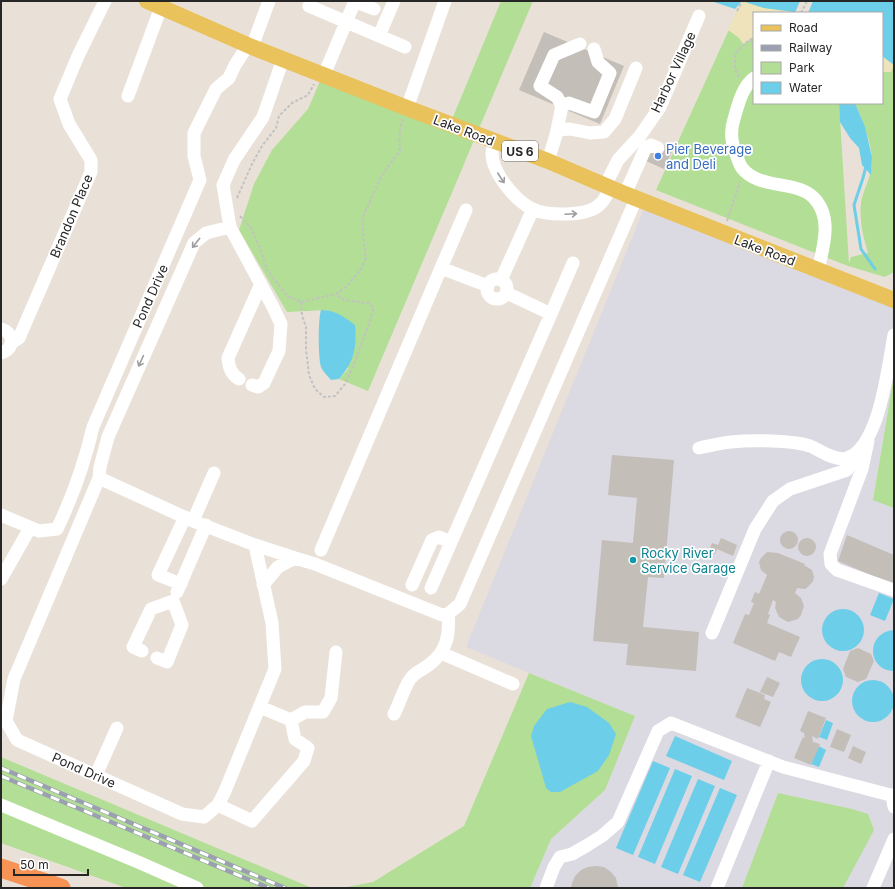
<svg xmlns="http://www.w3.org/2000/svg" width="895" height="889" font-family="Inter,sans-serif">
	<rect width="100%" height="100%" fill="#e9e1d8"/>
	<!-- industrial -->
	<path fill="#dbd9e1" d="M645 206 894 307V376L873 499 894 508V888H843L873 830 868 814 852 809 778 793 742 888H530L551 839 605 790 635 716 466 647Z"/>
	<!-- green -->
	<path fill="#b2de95" d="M501 1H533L368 391 339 379 348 369 327 310 287 312 239 230 254 184 272 150 308 109 321 79 448 129Z
		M742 1 802 13H754V103H839L849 264 851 257 868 253C863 236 858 216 862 198 866 183 872 176 872 159 872 144 861 117 855 103H882V56L894 65V272L885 277 848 266 656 190Z
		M894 376V508L873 500Z
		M529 673 635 716 605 790 551 839 530 888H342L373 882 464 826Z
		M1 757 312 888H126L1 843Z
		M778 793 852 809 868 814 874 830 843 888H742Z"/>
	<!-- sand -->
	<path fill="#eee3bb" d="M742 1 764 8 796 12 754 13V38L743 44 739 38 728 30Z
		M882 56 894 65 891 72H882Z"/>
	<!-- water -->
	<path fill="#6dcee9" d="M711 1H894V65L882 56V13H802L764 8 742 1 735 9Z
		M839 103H855L865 127 872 157 871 175 862 165 859 148 850 138 840 122Z
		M321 310C334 309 346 318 355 325 357 348 354 362 339 379L331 380C328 376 323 372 321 367 318 358 318 319 321 310Z
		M879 593 894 599 885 621 870 615Z
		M822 630a21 21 0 1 1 42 0a21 21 0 1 1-42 0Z
		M894 630V671C866 670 866 632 894 630Z
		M801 680a21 21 0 1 1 42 0a21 21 0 1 1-42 0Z
		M852 701a21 21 0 1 1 42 0a21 21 0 1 1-42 0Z
		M570 702 587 707 609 723 616 734 609 755 598 771 560 792H551L546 788 531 736 534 726 547 709Z
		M826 720 833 723 827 740 819 737Z
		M675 736 732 761 724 780 666 756Z
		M819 746 826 750 819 767 811 764Z
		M653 761 670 768 633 855 616 848Z
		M675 769 692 776 655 864 638 857Z
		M698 779 715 786 678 874 661 867Z
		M720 788 737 795 700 882 683 875Z"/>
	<!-- pier -->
	<path fill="#e9e1d8" d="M800 1H813L808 13H795Z"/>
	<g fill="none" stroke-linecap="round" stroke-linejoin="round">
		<!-- stream -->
		<path stroke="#6dcee9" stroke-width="3" d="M866 166 863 178 854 205 861 249 875 269"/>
	</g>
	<!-- building -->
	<path fill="#c4beb8" d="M544 32 624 66 600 124 519 90Z
		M664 145 673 149 664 169 646 161 651 148 660 152Z
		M612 455 674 460 664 578 648 577 643 627 699 632 696 671 626 665 628 644 593 641 602 540 633 543 637 498 608 495Z
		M780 540a9 9 0 1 1 18 0a9 9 0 1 1-18 0Z
		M847 535 894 555V585L838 561Z
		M798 547a9 9 0 1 1 18 0a9 9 0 1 1-18 0Z
		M721 538 737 545 733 556 717 549 715 554 709 551 712 543 718 545Z
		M767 552 778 553 805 564 804 565 812 570 814 577 813 581 808 587 805 589 797 588 795 593 801 598 804 606 801 615 798 619 788 622 779 617 775 608 776 602 773 600 768 614 770 615 767 623 800 637 791 657 779 652 775 661 733 643 745 614 749 615 754 603 751 602 755 592 759 594 767 575 761 570 759 562 761 558Z
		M858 648 871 654 874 661 866 679 858 682 846 677 843 669 850 651Z
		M767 677 780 683 773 697 760 692Z
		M747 688 765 695 764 699 771 702 760 727 735 717Z
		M808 711 826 718 818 739 812 736 813 742 820 744 811 765 794 758 803 737 805 738 804 733 800 731Z
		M837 729 851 735 844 752 830 747Z
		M853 746 866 752 861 764 848 758Z
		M596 866 604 867 611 872 616 878 618 888H571L572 883 575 876 581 870 588 867Z"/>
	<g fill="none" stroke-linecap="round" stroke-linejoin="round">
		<!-- path -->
		<path stroke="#c2c2c2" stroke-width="2" stroke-dasharray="3 2" stroke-linecap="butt" d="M737 11 742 1
			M801 13 807 1
			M750 39 754 49
			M739 77 735 69V53L749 40 754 38
			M237 198 252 164 262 146 276 128 279 116 292 103 308 95 314 84
			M240 216 251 228 260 248 267 270 287 296 301 302 336 294 347 286 361 269 366 258 363 234V217L378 183 387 168 400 151C399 140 399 129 403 119
			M727 221 740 182
			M301 302 302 315 306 327V349L309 375 315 389 324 397 335 396 345 384 353 367 372 315 373 307 368 303 344 300 336 294"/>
		<!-- minor -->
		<path stroke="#fff" stroke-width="13" d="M353 1 374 9
			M309 6 405 47
			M379 36 394 1
			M252 47 269 1
			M324 75 355 1
			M754 78C742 87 738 105 734 119 730 131 731 142 736 154 738 159 739 164 742 168 759 190 797 180 814 198 833 218 823 247 818 271
			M128 96 161 7
			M562 106 569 103 594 112 610 73 598 62 594 49
			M407 108 445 1
			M557 130 570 129 590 133 604 132 615 119 636 68
			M495 141C494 145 492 149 492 153 492 173 515 200 532 209 548 216 588 217 600 204 605 200 607 194 610 188
			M548 161 556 135 562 106 557 97 540 86 554 55 580 44
			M605 186 618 160 640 136 660 107 699 16
			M625 194 646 147 651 145 658 148
			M441 268 466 210
			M487 289a10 10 0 1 1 20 0a10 10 0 1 1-20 0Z
			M501 280 533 209
			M551 314 573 263
			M1 329C15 333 15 349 1 353
			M11 343 19 338 91 172V160L69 124 60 99 78 56 105 1
			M239 379C231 374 229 368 228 358L261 284
			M252 385 258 387 264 383 279 351 281 324 273 307 230 227 223 185 234 160 263 117 283 59
			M868 441 862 469 830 554 831 564 837 570 894 590
			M699 448C709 446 720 443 731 442 751 440 792 440 810 446 820 450 836 462 847 458 880 447 888 365 894 335
			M99 478 193 521 255 545 272 623 275 669 225 791 218 805 204 817 182 814 17 740 6 721 14 679 99 478 100 467 108 437 194 243 206 233 230 227
			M1 515 39 531 57 529C73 496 85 461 93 427L200 180 194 156V133L216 89 229 78 235 65 248 45
			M193 521 214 473
			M255 545 295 558
			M321 550 441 268 488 286
			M1 579 30 528
			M181 584 158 575 185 517
			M263 585 278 567 295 558 315 564 442 615 448 614 460 604 636 199
			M412 585 432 540 439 537 451 542
			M431 588 551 314 507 293
			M177 592 206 525
			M712 633 755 529 773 501 790 489 847 470 857 453
			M142 651 133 647 151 609 173 601 182 625 167 662 157 658
			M441 653 513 684
			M260 707 291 720 305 712H323L331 698 336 652
			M394 714C399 705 406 682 412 677 417 671 424 669 430 664 447 651 450 634 448 614
			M96 775 117 728
			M892 795 894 807
			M1 805 138 862 197 888
			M218 805 252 821 304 761 308 748 295 739 291 720
			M546 888 554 867 560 857 572 854 586 846 602 836 618 822 658 731 671 723 783 767 894 796
			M717 888 769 761
			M873 888 894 839"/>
		<!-- major -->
		<path stroke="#eac25c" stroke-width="16" d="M147 1 252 47 407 108 548 161 625 194 894 300"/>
		<!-- highway -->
		<path stroke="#f79355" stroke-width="19" d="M1 868 61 888"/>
		<defs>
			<path id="rail" d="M1 768 285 888
				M1 776 269 888"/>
		</defs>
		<!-- rail casing -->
		<use href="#rail" stroke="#9ba0b0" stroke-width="4.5"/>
		<!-- rail -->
		<use href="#rail" stroke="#fff" stroke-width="3" stroke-dasharray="9" stroke-linecap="butt"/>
	</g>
	<!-- one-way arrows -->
	<defs><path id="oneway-shaft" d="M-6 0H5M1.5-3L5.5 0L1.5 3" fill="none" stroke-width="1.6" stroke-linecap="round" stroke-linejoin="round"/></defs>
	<g stroke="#9d9d9d">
		<use href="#oneway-shaft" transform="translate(501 178) rotate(57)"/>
		<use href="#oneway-shaft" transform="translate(571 214) rotate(-3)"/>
		<use href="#oneway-shaft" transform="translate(196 243) rotate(128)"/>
		<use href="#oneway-shaft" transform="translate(141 361) rotate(114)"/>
	</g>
	<!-- markers -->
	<circle fill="#3f7fe0" stroke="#fff" stroke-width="1.5" cx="658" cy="156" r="4"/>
	<circle fill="#0f9aa8" stroke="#fff" stroke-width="1.5" cx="633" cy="560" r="4"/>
	<g text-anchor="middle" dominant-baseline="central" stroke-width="3.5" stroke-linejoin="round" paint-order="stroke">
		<!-- shield labels -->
		<rect fill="#fff" stroke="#676767" stroke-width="1" x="502" y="141" width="36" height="20" rx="3"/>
		<g font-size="12" font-weight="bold" fill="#262626">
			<text x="520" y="151">US 6</text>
		</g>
		<!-- street labels -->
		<g font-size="13" fill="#262626" stroke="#fff">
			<text transform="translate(673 72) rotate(-65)">Harbor Village</text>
			<text transform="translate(464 130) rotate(21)">Lake Road</text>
			<text transform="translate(71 216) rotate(-67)">Brandon Place</text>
			<text transform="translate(765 250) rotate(21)">Lake Road</text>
			<text transform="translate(150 296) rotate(-66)">Pond Drive</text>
			<text transform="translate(84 770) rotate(24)">Pond Drive</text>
		</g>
		<!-- shop labels -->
		<g font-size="13" fill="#366cbe" stroke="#fff" text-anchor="start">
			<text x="666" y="149">Pier Beverage<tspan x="666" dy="15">and Deli</tspan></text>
		</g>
		<!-- culture labels -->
		<g font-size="13" fill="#0d838f" stroke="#fff" text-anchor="start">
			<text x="641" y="553">Rocky River<tspan x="641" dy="15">Service Garage</tspan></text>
		</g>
	</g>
	<!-- border -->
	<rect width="895" height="889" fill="none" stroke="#262626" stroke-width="4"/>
	<!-- legend -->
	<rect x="753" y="12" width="130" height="92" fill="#ffffff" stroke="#a8a8a8"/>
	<rect x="761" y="25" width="20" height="6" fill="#eac25c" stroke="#a8a8a8"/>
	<text x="789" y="32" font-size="12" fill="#262626">Road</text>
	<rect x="761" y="45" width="20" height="6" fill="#9ba0b0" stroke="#a8a8a8"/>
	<text x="789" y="52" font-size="12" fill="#262626">Railway</text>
	<rect x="761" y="62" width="20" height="12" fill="#b2de95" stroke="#a8a8a8"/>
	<text x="789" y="72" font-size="12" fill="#262626">Park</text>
	<rect x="761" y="82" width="20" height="12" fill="#6dcee9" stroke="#a8a8a8"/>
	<text x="789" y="92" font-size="12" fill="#262626">Water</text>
	<!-- scale -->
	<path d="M14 869v6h74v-6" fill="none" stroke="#262626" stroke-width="2"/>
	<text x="20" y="869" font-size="12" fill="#262626" stroke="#ffffff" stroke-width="3" paint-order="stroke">50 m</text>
</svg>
